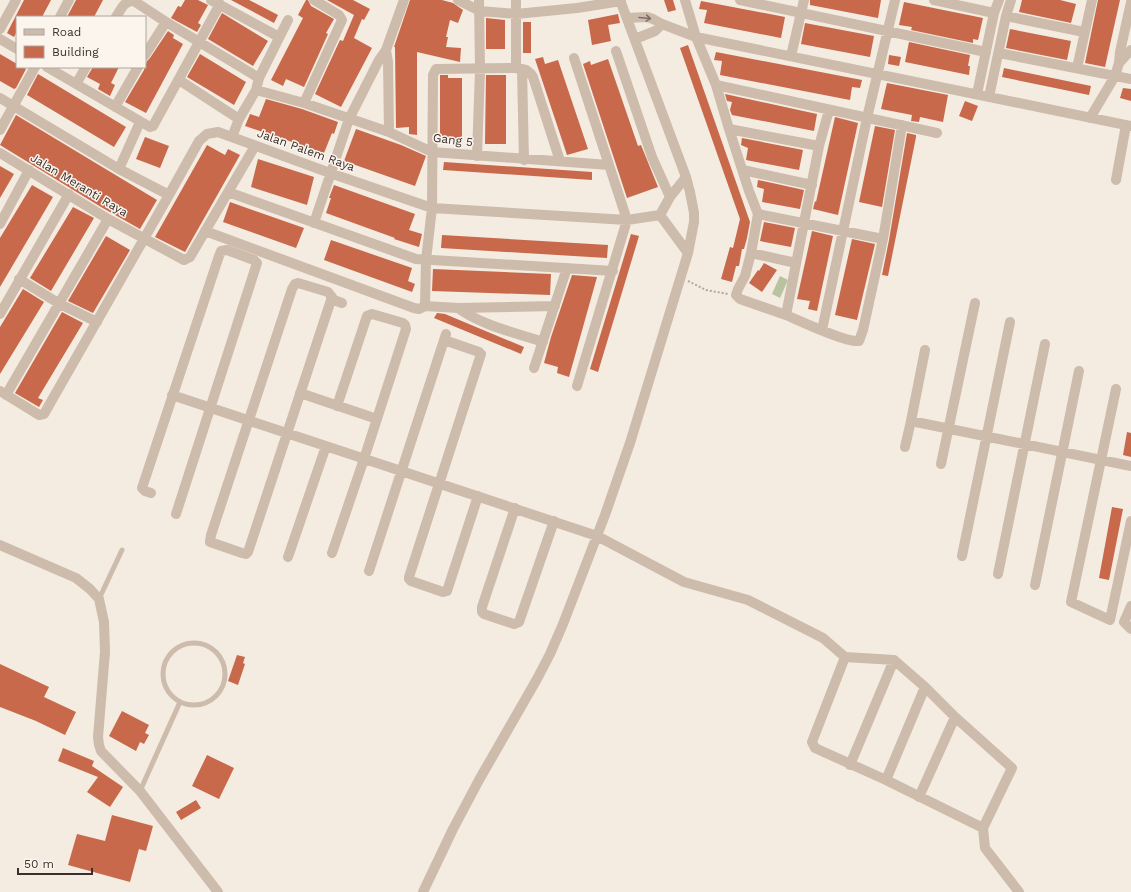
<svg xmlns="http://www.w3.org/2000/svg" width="1131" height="892" font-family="'Work Sans',sans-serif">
	<rect width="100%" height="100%" fill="#f4ebe1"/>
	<!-- green -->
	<path fill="#b8c4a0" d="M780 276 788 280 780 298 772 294Z"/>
	<!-- building -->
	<path fill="#c8694b" d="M24 0H51L42 17H17V31L14 37 7 33Z
		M76 0H103L94 17H67Z
		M185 0H198L208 5 198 23 201 25 197 32 171 18 178 6 181 7Z
		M231 0H249L278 15 274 23Z
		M306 0H308L311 6 334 19 326 33 328 34 304 87 286 79 283 86 271 80 303 18 298 15Z
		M327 0H353L370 9 364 20 362 19 354 38 372 48 341 107 315 94 340 40 343 41 354 15Z
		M410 0H442L453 3 463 10 458 23 450 20 446 37H448L446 47 461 48 460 62 417 52V135L409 134V127L396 128 395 47H394Z
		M664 0H673L676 10 668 12Z
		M810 0H881L878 18 810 5Z
		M1022 0H1060L1076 4 1071 23 1019 12Z
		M1098 0H1120L1105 67 1085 63Z
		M701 1 785 17 781 38 704 23 707 10 699 9Z
		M904 2 983 18 978 40 973 39V43L911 30 912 27 899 25Z
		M222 13 268 41 253 66 208 39Z
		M618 14 620 23 608 25 611 41 592 45 588 20Z
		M486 18 505 20V49H486Z
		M523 22H531V53H523Z
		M805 23 874 36 870 57 801 44Z
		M1010 29 1071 41 1067 60 1006 48Z
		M168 31 174 35 173 38 183 44 146 113 125 102 144 70 147 61 150 58Z
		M909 42 970 55 968 66H970L969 75 905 62Z
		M688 45 750 222 747 238 744 249H742L739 266H736L732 282 721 279 730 247 733 248 740 219 680 48Z
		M716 52 862 80 860 88 852 87 850 100 720 75 722 61 714 60Z
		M0 54 17 64V67H22L26 69 16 88 14 89 0 81Z
		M200 54 246 82 234 105 187 77Z
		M889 55 901 57 899 66 888 64Z
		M543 57 545 64 558 60 588 149 567 155 535 59Z
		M608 59 638 146 641 145 658 187 627 198 583 64 590 61 591 65Z
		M93 67H119L111 83 115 85 110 96 98 89 100 84 87 77Z
		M1004 68 1091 86 1089 95 1002 77Z
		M38 74 126 127 114 147 27 95Z
		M440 75H448V78H462V141H440Z
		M486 75H506V144H485Z
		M887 83 948 95 943 122 920 117 919 122 911 121 912 115 881 109Z
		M1123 88 1131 89V101L1120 98Z
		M725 94 817 114 814 131 732 115 730 110 732 102 727 101Z
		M266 99 302 109 338 122 334 134 332 133 324 153 245 126 250 114 259 117Z
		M965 101 978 106 972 121 959 116Z
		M16 115 157 200 140 229 101 207 0 145Z
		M835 117 858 123 838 215 813 209 815 201 816 202Z
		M875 126 895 130 882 207 859 202Z
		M356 129 401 145 426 156 415 186 344 161Z
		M907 133 916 135V137L888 276 882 275 889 240Z
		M145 137 169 146 160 168 136 159Z
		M742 138 803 150 799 170 746 160 748 148 741 145Z
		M207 145 225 155 228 149 240 155 185 252 155 237Z
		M258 159 314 177 307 205 251 187Z
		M444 162 592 172V180L443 170Z
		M0 166 14 174 0 198Z
		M758 180 804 190 800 209 762 202 764 189 757 187Z
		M32 185 53 197 0 287V238Z
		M334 185 415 214 409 230 422 234 419 247 394 239 395 238 326 213 331 198H329Z
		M230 202 304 228 296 248 223 222Z
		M73 207 94 218 51 291 30 278Z
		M764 222 795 228 791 247 760 241Z
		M812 231 833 236 817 311 808 309 810 301 797 299Z
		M631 234 639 236 598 372 590 369Z
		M442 235 608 245 607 258 441 248Z
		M106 236 130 250 93 313 68 301Z
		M852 239 875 244 857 320 835 315Z
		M331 240 412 268 408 281 415 284 412 292 324 260Z
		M764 263 777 270 762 292 749 283 758 270 759 271Z
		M433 269 551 274 550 295 432 291Z
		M572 275 597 277 569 377 557 373 558 367 544 363 551 337Z
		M23 289 44 302 0 374V327Z
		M62 312 83 323 38 398 43 400 39 407 15 393Z
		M437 313 445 314 524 347 521 354 434 318Z
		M1127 432 1131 433V457L1123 455Z
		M1112 507 1123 509 1109 580 1099 578Z
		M237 655 245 657 243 663 245 664 238 685 228 681Z
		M0 664 49 687 44 697 76 712 65 735 36 721 0 707Z
		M122 711 149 725 145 733 149 735 144 744 140 742 136 751 109 736Z
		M63 748 94 761 92 766 123 787 110 807 87 792 98 777 58 761Z
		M207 755 234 768 219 799 192 786Z
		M196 800 201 808 181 820 176 812Z
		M112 815 153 826 146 851 139 849 130 882 68 865 77 834 105 841Z"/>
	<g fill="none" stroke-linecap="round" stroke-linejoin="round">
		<!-- path -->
		<path stroke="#b9a596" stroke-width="2" stroke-dasharray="2 2" stroke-linecap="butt" d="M688 281 706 290 728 294"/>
		<!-- service -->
		<path stroke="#cdbbac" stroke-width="5" d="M99 599 122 550
			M163 674a31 31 0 1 1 62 0a31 31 0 1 1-62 0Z
			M140 791 180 702"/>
		<!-- minor -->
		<path stroke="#cdbbac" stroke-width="10" d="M211 0 279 37
			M458 0 480 11 516 14 577 8 621 1
			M516 0V68
			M685 0 696 37 716 85 729 129 749 191 758 214 751 253 745 276 738 289 736 295 740 299 786 315
			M740 0 986 52
			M934 0 994 13
			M1006 16 1084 32
			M60 17 69 0
			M116 17C121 10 124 0 134 1L166 22
			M627 18 647 17 653 19 662 24 696 37 1131 126
			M0 29 16 0
			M0 39 17 49
			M635 39 655 31 662 24
			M386 50 404 0
			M616 51 652 157 670 197
			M999 53 1131 79
			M145 55 166 22 259 78
			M791 56 804 0
			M574 58 627 220 577 386
			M1119 63 1131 50
			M47 67 150 127 153 126 220 4
			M1077 68 1092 0
			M522 69 524 160
			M179 80 239 119 256 90 259 78 288 20
			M76 84 86 67
			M716 85 937 133
			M256 90 304 103 389 132 432 152 609 165
			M977 94 994 13 999 0
			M989 97 1006 16 1011 0
			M0 98 119 169 169 195 199 141 207 134 218 132 330 173 432 208 627 220 660 215
			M304 103 342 20 339 15 314 0
			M115 107 138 67
			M829 110 819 146 786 315C800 321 847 343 859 341L863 330 883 239 902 125
			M1090 118 1115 76 1119 63 1120 52 1131 2
			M729 129 819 146
			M0 130 35 67
			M232 137 239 119
			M0 153 108 219 184 260 190 257 255 146
			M477 156 480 70 479 0
			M119 169 140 122
			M743 170 812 185
			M686 177 670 197 660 215 688 253
			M1116 180 1126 125
			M228 192 416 259 613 271
			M758 214 883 239
			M314 223 349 119 379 60 386 50 388 62 389 132
			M0 224 29 170
			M205 231 414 308 419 309 425 306 458 308 555 306
			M751 253 796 263
			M19 279 60 304 97 322
			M298 283 328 292 332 297 248 552 246 554 242 553 213 543 210 542 211 535 292 289 295 284Z
			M331 299 342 303
			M425 306 426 260 432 208 433 75 436 69 516 68 526 70 531 74 533 77 560 161
			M458 308C481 325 516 333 543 342
			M0 314 69 194
			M822 330 867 118 895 0
			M444 340 479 352 481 354 409 577V579L411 581 443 592 447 591 478 496
			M925 350 911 421 1131 466
			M534 368 567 268
			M1116 389 1071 602 1110 620 1131 521
			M0 391 39 415 44 414 169 195
			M300 393 377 419
			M6 395 108 219
			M172 395 597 536 684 582 748 600 823 638 845 657 894 660 925 687 955 717 1012 768 983 828 985 848 1019 892
			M905 447 911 421
			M941 464 975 303
			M151 493 145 491 142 488 219 256 221 251 227 250 254 260 257 263 176 514
			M515 508 482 607V612L484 614 514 624 519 622 554 521
			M0 545 76 578 90 589 99 599 104 622 105 652 98 737 99 745 101 751 140 791 218 892
			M332 553 364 459 406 329 405 325 403 323 372 314 367 316 337 406
			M962 556 1010 322
			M288 557 326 446
			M369 571 446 334
			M998 574 1045 344
			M1035 585 1079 371
			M1131 606 1124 622 1131 629
			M845 657 812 742 815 748 886 780 983 828
			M850 765 894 660
			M886 780 925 687
			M919 797 955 717
			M423 892 453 829 479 780 537 679 550 654 563 624 605 515 630 443 688 253 694 222V213L690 192 686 177 620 0"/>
	</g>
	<!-- one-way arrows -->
	<defs><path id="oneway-shaft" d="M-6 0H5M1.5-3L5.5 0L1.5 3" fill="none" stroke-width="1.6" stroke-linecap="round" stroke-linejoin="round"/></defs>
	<use stroke="#7d6f65" href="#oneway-shaft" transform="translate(645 18) rotate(5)"/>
	<g text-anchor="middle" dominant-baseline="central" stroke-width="3" stroke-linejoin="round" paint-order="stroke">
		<!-- street labels -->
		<g font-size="12" fill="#3b302b" stroke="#fbf5ee">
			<text transform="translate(453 140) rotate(7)">Gang 5</text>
			<text transform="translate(306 150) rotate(20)">Jalan Palem Raya</text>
			<text transform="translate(79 185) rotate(31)">Jalan Meranti Raya</text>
		</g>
	</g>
	<!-- legend -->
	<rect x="16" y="16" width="130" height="52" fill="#fbf5ee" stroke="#aea6a0"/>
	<rect x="24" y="29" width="20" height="6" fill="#cdbbac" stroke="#aea6a0"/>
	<text x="52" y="36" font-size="12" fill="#3b302b">Road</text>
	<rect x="24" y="46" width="20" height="12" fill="#c8694b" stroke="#aea6a0"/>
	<text x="52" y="56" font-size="12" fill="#3b302b">Building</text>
	<!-- scale -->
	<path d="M18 868v6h74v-6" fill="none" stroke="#3b302b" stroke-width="2"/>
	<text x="24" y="868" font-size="12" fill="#3b302b" stroke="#fbf5ee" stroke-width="3" paint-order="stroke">50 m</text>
</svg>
